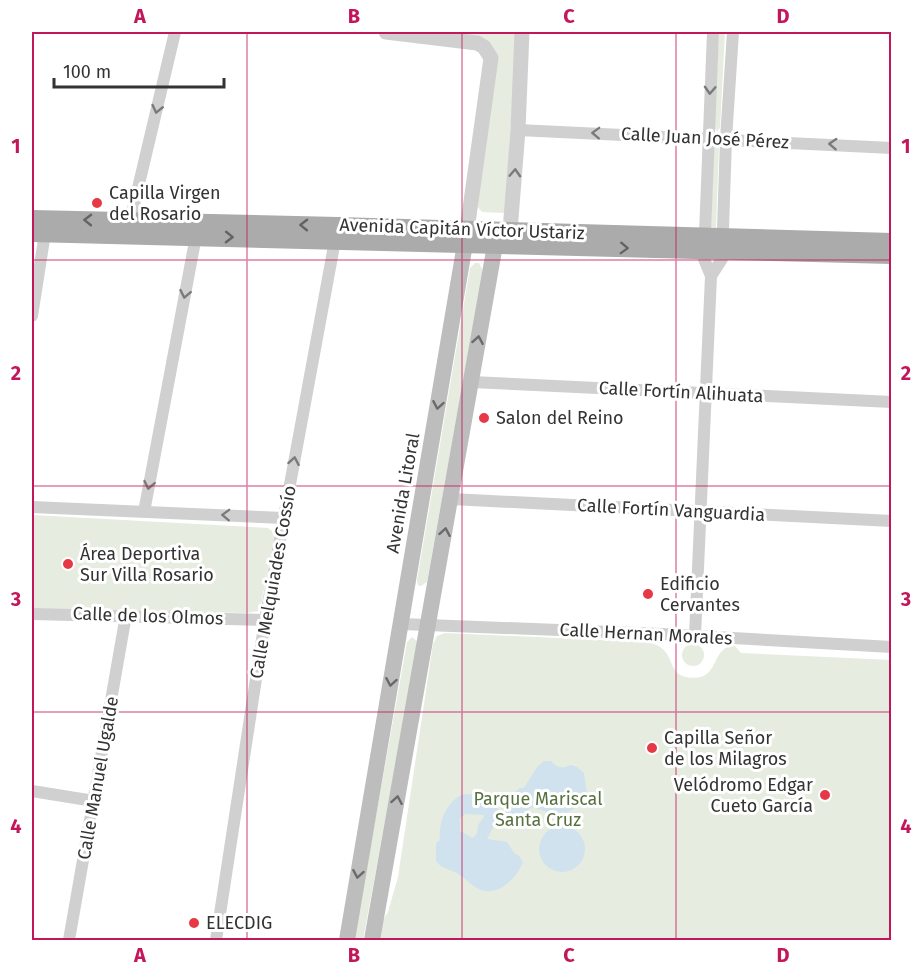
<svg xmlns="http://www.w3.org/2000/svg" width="923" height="972" font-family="'Fira Sans',sans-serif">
	<rect width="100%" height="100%" fill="#fff"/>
	<!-- green -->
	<path fill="#e6ecdf" d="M427 32H514L517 35 505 213 482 212 477 206 497 57Z
		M719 32H725L720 128 717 131 714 127Z
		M716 146 719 148 716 228 711 227 714 148Z
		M475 263H479L483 271 427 582 421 586 418 585 417 580 470 268Z
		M32 515 268 528 272 531 274 537 261 605 258 611 247 613 32 609Z
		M445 633 647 642C678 648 665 673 686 677 722 684 709 645 735 646L741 653 891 660V940H374V934L388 912 398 877 433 644 437 636Z
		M412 637 418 642 363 940H354L407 642Z
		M682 655a11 11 0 1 1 22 0a11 11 0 1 1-22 0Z"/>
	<!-- water -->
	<path fill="#cfe2ee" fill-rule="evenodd" d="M544 761H551C557 768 562 769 571 765L577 767 584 773 587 795 577 802V807L566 813 563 812C554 818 542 809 532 807L529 809 523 820 506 822C502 807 508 797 520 788H524L537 767Z
		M465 794C483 795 498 795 499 816L487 839 507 842 514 853 519 856 523 862C516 880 495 900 475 887 469 883 465 878 460 875 451 869 443 870 436 861V843L440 840C438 822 447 799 465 794ZM465 814 484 815V817L478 825 477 834 473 838 460 831V818Z
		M539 849a23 23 0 1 1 46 0a23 23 0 1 1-46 0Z"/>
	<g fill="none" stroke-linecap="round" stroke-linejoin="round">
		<!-- minor -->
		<path stroke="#d0d0d0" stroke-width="12" d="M518 130 892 148
			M129 226 175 32
			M711 276 722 259 726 139 733 32
			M32 316 45 233
			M471 382 892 402
			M451 499 892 521
			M32 507 284 518
			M144 512 196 236
			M32 614 265 620
			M401 624 662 634 892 647
			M695 636 711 276 704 259 713 32
			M32 791 94 801
			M69 940 126 615
			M216 940 265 620 336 235"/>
		<!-- tertiary -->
		<path stroke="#d0d0d0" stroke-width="15" d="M386 32 477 43 484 47 491 58 467 230
			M510 231 518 130 522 32"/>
		<!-- secondary -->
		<path stroke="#bdbdbd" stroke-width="16" d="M347 940 467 232
			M372 940 495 245"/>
		<!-- primary -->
		<path stroke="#ababab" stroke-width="18" d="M32 219 338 226 892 242
			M32 233 892 255"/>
	</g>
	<!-- one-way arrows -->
	<defs><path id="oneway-chevron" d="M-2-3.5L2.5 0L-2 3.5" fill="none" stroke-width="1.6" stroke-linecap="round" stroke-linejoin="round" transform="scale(1.5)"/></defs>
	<g stroke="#7a7a7a">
		<use href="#oneway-chevron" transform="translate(710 90) rotate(93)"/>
		<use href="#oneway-chevron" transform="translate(157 109) rotate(103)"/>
		<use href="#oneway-chevron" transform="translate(596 133) rotate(-178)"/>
		<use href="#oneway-chevron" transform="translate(833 144) rotate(-177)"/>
		<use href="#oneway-chevron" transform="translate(515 173) rotate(-87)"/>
		<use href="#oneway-chevron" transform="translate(185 294) rotate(101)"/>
		<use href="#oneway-chevron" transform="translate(294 461) rotate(-80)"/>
		<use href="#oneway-chevron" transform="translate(149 485) rotate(101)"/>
		<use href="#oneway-chevron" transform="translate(226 515) rotate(-178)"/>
	</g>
	<g stroke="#636363">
		<use href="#oneway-chevron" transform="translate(88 220) rotate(-179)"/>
		<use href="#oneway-chevron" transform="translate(304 225) rotate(-179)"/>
		<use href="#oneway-chevron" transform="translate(229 237) rotate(1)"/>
		<use href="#oneway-chevron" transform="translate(624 248) rotate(2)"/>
	</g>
	<g stroke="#6a6a6a">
		<use href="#oneway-chevron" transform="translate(478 340) rotate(-80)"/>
		<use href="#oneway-chevron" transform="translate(438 405) rotate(100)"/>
		<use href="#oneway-chevron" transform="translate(445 532) rotate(-80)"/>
		<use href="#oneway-chevron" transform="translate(391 682) rotate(100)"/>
		<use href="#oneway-chevron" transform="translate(397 800) rotate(-80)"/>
		<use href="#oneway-chevron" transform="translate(358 874) rotate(100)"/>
	</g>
	<!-- grid -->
	<path fill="none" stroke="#c2185b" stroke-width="1.5" stroke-opacity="0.55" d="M247 32V940M462 32V940M676 32V940M32 260H892M32 486H892M32 712H892"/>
	<!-- markers -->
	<g fill="#e63946" stroke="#fff" stroke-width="2">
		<circle cx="97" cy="203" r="6"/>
		<circle cx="484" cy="418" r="6"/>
		<circle cx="68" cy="564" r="6"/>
		<circle cx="648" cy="594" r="6"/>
		<circle cx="652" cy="748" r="6"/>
		<circle cx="825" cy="795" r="6"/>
		<circle cx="194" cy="923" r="6"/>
	</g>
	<g text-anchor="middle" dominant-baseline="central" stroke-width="6" stroke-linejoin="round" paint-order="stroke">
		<!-- street labels -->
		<g font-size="18" fill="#333" stroke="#fff">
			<text transform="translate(705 138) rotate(3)">Calle Juan José Pérez</text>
			<text transform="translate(462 229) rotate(2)">Avenida Capitán Víctor Ustariz</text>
			<text transform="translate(681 392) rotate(3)">Calle Fortín Alihuata</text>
			<text transform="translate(403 493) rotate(-80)">Avenida Litoral</text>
			<text transform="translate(671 510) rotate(3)">Calle Fortín Vanguardia</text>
			<text transform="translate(273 582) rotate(-80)">Calle Melquiades Cossío</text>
			<text transform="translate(148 616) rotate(2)">Calle de los Olmos</text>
			<text transform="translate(646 634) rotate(3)">Calle Hernan Morales</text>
			<text transform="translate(98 778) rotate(-80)">Calle Manuel Ugalde</text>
		</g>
		<!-- poi labels -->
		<g font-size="18" fill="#333" stroke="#fff" text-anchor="start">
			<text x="109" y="193">Capilla Virgen<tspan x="109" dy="21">del Rosario</tspan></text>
			<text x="496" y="418">Salon del Reino</text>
			<text x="80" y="554">Área Deportiva<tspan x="80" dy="21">Sur Villa Rosario</tspan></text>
			<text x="660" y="584">Edificio<tspan x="660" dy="21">Cervantes</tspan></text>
			<text x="664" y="738">Capilla Señor<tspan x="664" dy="21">de los Milagros</tspan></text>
			<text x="813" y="785" text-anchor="end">Velódromo Edgar<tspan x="813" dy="21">Cueto García</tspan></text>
			<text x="206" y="923">ELECDIG</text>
		</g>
		<!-- park labels -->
		<g font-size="18" fill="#56703f" stroke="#fff">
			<text x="538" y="799">Parque Mariscal<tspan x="538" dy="21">Santa Cruz</tspan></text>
		</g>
	</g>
	<!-- border -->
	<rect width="923" height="972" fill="none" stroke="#ffffff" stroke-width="66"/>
	<!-- scale -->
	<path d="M54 78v9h170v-9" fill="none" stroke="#333333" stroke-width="3"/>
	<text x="63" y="78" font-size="18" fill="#333333" stroke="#ffffff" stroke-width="4.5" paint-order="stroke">100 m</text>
	<rect x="33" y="33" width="857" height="906" fill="none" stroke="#c2185b" stroke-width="2"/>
	<g font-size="20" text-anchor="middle" font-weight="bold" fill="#c2185b">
		<text x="140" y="23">A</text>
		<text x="354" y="23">B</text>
		<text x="569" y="23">C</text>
		<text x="783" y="23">D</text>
		<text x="16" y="153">1</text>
		<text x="906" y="153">1</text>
		<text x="16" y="380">2</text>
		<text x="906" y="380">2</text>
		<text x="16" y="606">3</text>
		<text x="906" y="606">3</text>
		<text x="16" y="833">4</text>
		<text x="906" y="833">4</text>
		<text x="140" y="962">A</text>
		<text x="354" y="962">B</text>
		<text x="569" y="962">C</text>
		<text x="783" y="962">D</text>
	</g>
</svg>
